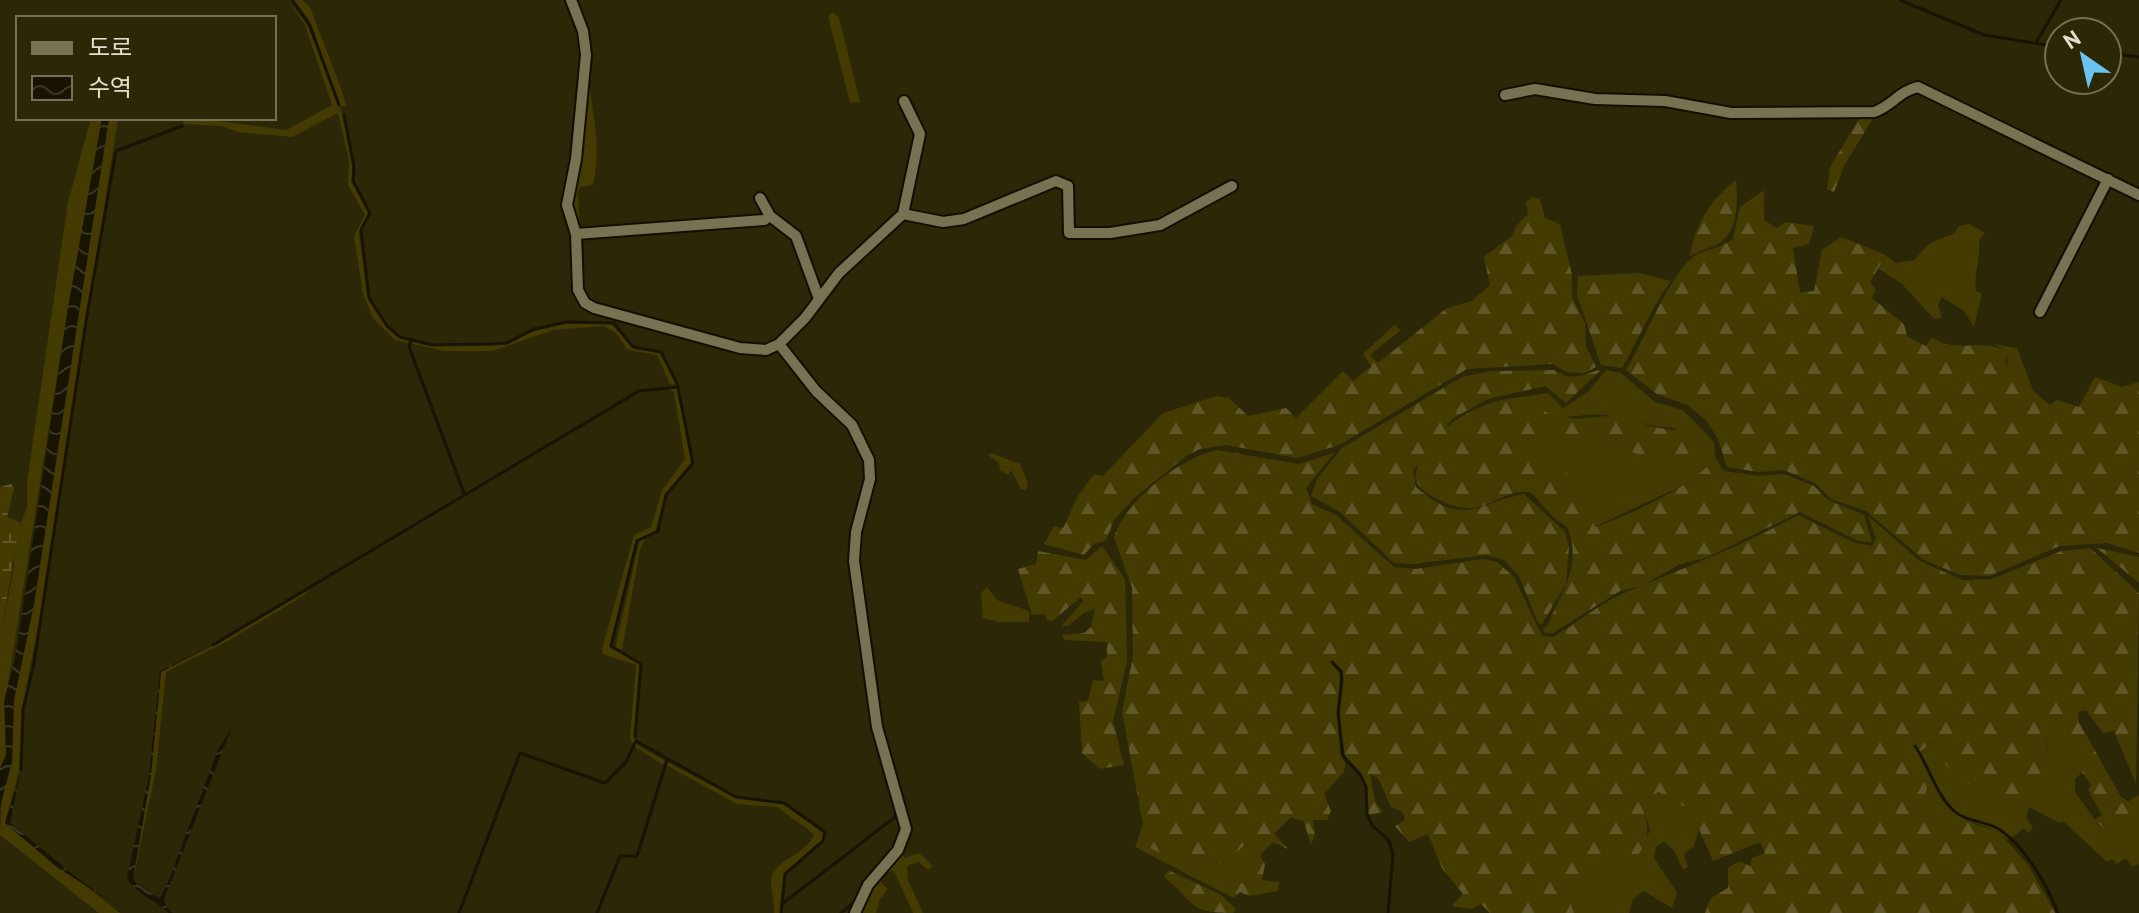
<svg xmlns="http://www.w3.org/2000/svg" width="2139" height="913" font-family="'PT Sans','Noto Sans KR',sans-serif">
	<defs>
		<pattern id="forest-firs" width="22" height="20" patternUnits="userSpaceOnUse" patternTransform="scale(2)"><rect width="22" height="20" fill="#443b03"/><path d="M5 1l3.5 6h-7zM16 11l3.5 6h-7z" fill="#5f5727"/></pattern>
		<pattern id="wetland-marsh" width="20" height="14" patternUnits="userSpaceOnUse" patternTransform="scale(2)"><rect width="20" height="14" fill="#443b03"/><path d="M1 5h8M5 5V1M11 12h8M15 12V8" fill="none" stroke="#5f5727"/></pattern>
		<pattern id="water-waves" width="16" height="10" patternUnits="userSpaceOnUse" patternTransform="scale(2)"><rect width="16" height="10" fill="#181401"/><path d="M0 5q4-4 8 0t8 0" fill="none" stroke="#393625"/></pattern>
	</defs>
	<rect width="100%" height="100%" fill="#2c2707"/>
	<!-- grass -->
	<path fill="#443b03" d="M288 0 307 24 339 106 310 21 294 0H302L310 7 343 94 346 105 340 107 352 156V182L369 215 359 233 367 293 385 324 398 337 441 346 504 345 528 333 567 323 611 324 635 349 660 353 676 385 670 384 657 355 628 350 616 333 603 326 554 330 492 351H444L395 340 373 318 363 294 354 236 365 215 348 185 349 161 338 113 292 137 238 132 222 126 182 124 187 119 196 118 286 130 332 105 305 25Z
		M833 12 839 18 860 102 850 103 828 16Z
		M588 65C590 109 603 140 593 185L581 187 578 190 580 232 570 204Z
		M91 118H102L68 308 8 684 6 755 0 768V639L14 567 15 536 27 508V482L68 202Z
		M109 118H118L47 580 22 709 19 771 5 823 120 913H99L0 835 2 793 12 762 14 700 34 604Z
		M1969 224 1985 233 1979 240C1981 260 1973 276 1976 291L1982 294 1974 327 1964 311 1942 297 1938 304 1942 318 1934 319 1902 284 1878 268 1886 255 1895 263 1914 260 1930 243 1955 233 1959 226Z
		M1994 344 2017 348 2035 396 2006 369C2010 354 2007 351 1994 344Z
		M1606 370 1621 373 1655 402 1683 410 1714 442 1715 457 1708 470 1692 481 1594 527C1581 477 1570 475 1527 453L1541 438 1619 443 1634 453 1649 457 1676 428C1651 428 1630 418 1606 415 1572 411 1554 430 1522 397L1548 393 1563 408 1588 392Z
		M677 388 691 463 665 495 655 532 636 540 610 648 639 661 641 678 634 737 637 745 665 761 662 764 635 747 630 738 636 665 603 654 602 649 634 535 651 527 662 490 685 459 674 392 668 389Z
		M992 453 1020 464 1028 483 1026 490 1021 489 1011 470 1008 475 1000 470 999 463 988 455Z
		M646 537 640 549 622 650 615 649 640 539Z
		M987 587 997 600 1029 611V622H999L983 618 981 593Z
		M310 589 306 594 226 642 166 672 156 770 133 880 151 775 161 672 219 643Z
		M2048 735H2067L2087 766 2075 780V792L2100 827 2133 804 2129 800 2139 795V864L2132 867 2126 858 2117 864 2112 859 2107 862 2063 821 2059 823 2029 807 2026 818 2033 827 2028 833 2024 828 2008 840C1983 819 1959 821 1929 819 1919 805 1923 792 1930 778L1918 753 1938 739C1945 775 1968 783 1999 798L2034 792 2047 751Z
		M667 762 736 798 784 804 823 833 825 838 784 873 780 913H774C775 902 771 891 771 881 772 860 809 854 814 834L777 807 737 804 666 765Z
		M1658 792 1692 811 1693 826 1699 829 1694 846 1684 854 1688 867 1683 870 1674 850 1664 842 1656 847 1654 858 1677 893 1672 908 1644 891 1633 899 1629 913H1574L1570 902 1598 873 1606 848 1632 861 1650 831 1643 806Z
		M1250 841 1256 842 1242 867 1247 884 1211 877 1186 866 1183 872 1135 847 1137 842 1156 851 1178 857 1189 854 1222 864Z
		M901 853 905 858 919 853 933 866 928 870 918 862 907 866 908 880 923 913H913L894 871 883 873Z
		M878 879 888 889 880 899 876 913H861Z"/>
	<!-- forest -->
	<path fill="url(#forest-firs)" d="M1877 112 1845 164 1834 192 1827 189 1830 167 1862 114Z
		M1736 180C1738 200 1738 230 1721 242 1712 248 1700 250 1690 256 1695 224 1711 199 1736 180Z
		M1764 190V220L1777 228 1785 222 1814 226 1809 244 1793 248 1800 292 1814 291 1822 250 1841 237 1886 255 1870 282 1876 290 1872 298 1904 324 1907 336 1926 346 1932 337C1955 355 1981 337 2006 351V369L2050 405 2057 400 2079 407 2095 377 2122 387 2139 382V553L2107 543 2060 546 1989 576 1960 575 1924 560 1866 511 1831 499 1815 483 1784 470 1758 472 1727 467 1718 439 1707 421 1686 404 1658 395 1626 370C1644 341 1669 276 1693 257 1704 249 1718 250 1733 239L1740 207Z
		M1532 197 1540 199 1545 218 1560 224 1572 275V297L1585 323 1586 346 1596 367 1585 373 1567 372 1553 364 1467 369 1339 445 1297 458 1226 445 1200 449 1186 456 1133 499 1114 520 1106 540 1093 545 1084 555 1044 544 1054 526 1063 528 1078 496 1094 474 1103 476 1163 413 1217 396 1229 398 1248 416 1286 408 1296 418 1343 371 1353 381 1371 366 1363 354 1394 325 1401 330 1370 355 1378 363 1447 308 1472 301 1490 285 1484 257 1512 236 1516 226 1528 214 1526 202Z
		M1639 273 1671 281C1651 307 1639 339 1622 368L1601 365 1577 295 1578 276Z
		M1602 369 1566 403 1545 386 1488 399 1452 419 1413 471 1416 487C1464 528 1475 504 1524 494L1565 532 1569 547 1566 584 1542 624 1538 623 1519 576 1504 560 1487 555 1413 564 1394 563 1340 512 1311 496 1317 479 1342 448 1462 377 1491 371 1554 370 1568 377 1580 376Z
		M1522 397 1551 415 1578 419 1619 415 1649 426 1684 432 1692 453 1669 458 1649 457 1634 453 1619 443 1541 438 1527 453C1580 480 1575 469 1595 527 1624 518 1702 482 1715 457L1723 471 1759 476 1784 474 1814 486 1828 500 1864 515 1872 542 1858 541 1800 512 1708 557 1680 564 1642 586 1620 591 1553 633H1545L1543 629C1550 624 1549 620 1553 613 1567 585 1581 558 1567 527L1553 517 1532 493C1511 487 1493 506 1473 508 1455 510 1420 495 1415 478 1424 430 1478 400 1522 397Z
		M1217 450 1299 464 1334 453 1306 488 1312 504 1336 515 1394 567 1415 569 1484 559 1497 562 1514 577 1542 636 1553 637C1577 624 1597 605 1622 594 1681 569 1741 547 1798 515L1855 543 1872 546 1876 538 1868 516 1920 561 1962 580 1992 579 2061 551 2090 548 2139 593 2136 784 2114 731 2103 733 2086 710 2078 712 2079 722 2121 797 2133 804 2123 833 2111 835 2094 820 2102 815 2088 790 2091 785 2082 772 2087 766 2067 735H2048C2047 750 2041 790 2027 798 2005 811 1958 781 1945 763 1940 756 1940 747 1937 739L1918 753 1930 778 1923 801 1929 818H1955L1999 832 2029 866 2055 913H1705L1711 898 1728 888V868L1739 861 1750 866 1752 858 1765 853 1760 842 1713 861 1699 829 1693 826 1692 811 1658 792 1643 806C1649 830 1651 842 1632 861L1606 849 1598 873 1570 902 1574 913H1490L1481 904 1471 909 1452 906 1463 894 1442 868 1428 834 1409 842 1395 826 1405 820 1403 812 1391 807 1378 778 1370 774 1375 801 1383 812 1368 815 1367 786 1361 772 1345 756 1343 746 1340 713 1343 670 1332 661 1340 672 1337 713 1340 754 1345 763 1344 772 1324 794 1331 811 1327 820H1313L1315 834 1311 845 1304 822 1291 817 1274 834 1288 849 1273 842 1260 855 1265 864 1262 880 1279 882 1278 891 1248 896 1240 892 1234 898 1183 872 1186 866 1211 877 1247 884 1242 867 1255 842 1250 841 1222 864 1189 854 1178 857 1156 851 1137 842 1143 824 1122 712 1133 656 1132 588 1114 537C1126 500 1180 458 1217 450Z
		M1102 546 1125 579 1127 661 1113 721 1124 765 1100 769 1082 753 1079 702 1088 701 1093 680 1104 681 1101 661 1107 657V642L1064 640 1062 635 1084 633 1091 627 1095 609 1085 612 1068 626H1062L1084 600 1080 598 1052 621 1047 620 1045 614 1032 615 1018 569 1036 564 1038 551 1086 560Z
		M2097 548 2139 557V583Z
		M1168 870 1221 895 1236 909 1233 913C1186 913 1195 901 1164 877Z"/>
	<!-- wetland -->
	<path fill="url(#wetland-marsh)" d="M11 484 14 488 7 517 20 522 0 639V487Z"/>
	<!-- water -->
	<path fill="url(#water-waves)" d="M102 118H109L34 604 14 700 12 762 0 807V768L6 755 4 701 15 659 68 308Z
		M212 644 161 672 151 775 133 877 136 884 157 897 160 898 168 882 218 750 232 727 165 897 164 902 172 913H169C157 901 134 893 127 878L149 775 160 671Z
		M21 770 10 823 81 881 129 913 58 868 5 823Z"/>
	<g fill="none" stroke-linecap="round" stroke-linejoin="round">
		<!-- stream -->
		<path stroke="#181401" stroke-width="3" d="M292 0 310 26 339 105
			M1900 0 1984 35 2059 47
			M2037 41 2061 0
			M2107 53 2139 57
			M344 115 354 167 353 181 370 213 361 230 369 298 387 326 400 337 432 345 492 344 507 343 534 329 567 322 614 323 633 347 661 352 677 383 693 463 666 495 658 531 637 541 611 646 641 664 635 737
			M411 340 409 347 464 493
			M213 645 639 391 678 387
			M1332 662 1341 672 1342 680 1338 713 1343 756 1361 776 1366 787 1367 814 1372 825 1389 841 1393 854 1388 913
			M1915 746C1929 766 1936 795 1954 811 1965 821 1982 821 1995 827 2023 842 2047 885 2058 913
			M21 770 23 710 34 663 87 315 116 151 182 126
			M782 904 899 814
			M459 913 520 753 605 783 626 762 636 741 736 797 784 803 825 832 823 841 785 874 781 913
			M597 913 620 856H637L667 760
			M841 913 856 901"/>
		<defs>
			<path id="minor" d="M571 0 583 31 586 55 576 159 567 205 576 234 578 290 585 303 594 308 740 348 766 350 779 344 805 318 839 273 903 214 920 134 904 101
				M1505 95 1535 89 1595 99 1665 101 1731 113 1874 112C1891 107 1899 91 1918 87L2139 195
				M760 198 770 216 796 236 819 299
				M903 214 943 222 964 219 1056 181 1068 186 1069 233H1110L1160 225 1232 186
				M576 234 764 220 770 216
				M2040 312 2108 179
				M779 344 816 391 852 425 869 460 870 479 856 532 854 561 877 727 906 829 898 850 868 885 855 913"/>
		</defs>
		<!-- minor casing -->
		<use href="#minor" stroke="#130f00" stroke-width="14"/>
		<!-- minor -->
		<use href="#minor" stroke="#777251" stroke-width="10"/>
	</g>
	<!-- legend -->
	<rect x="16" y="16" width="260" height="104" fill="#2c2707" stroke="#757157" stroke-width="2"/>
	<rect x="32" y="42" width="40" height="12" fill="#777251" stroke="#757157" stroke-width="2"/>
	<text x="88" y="56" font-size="24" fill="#e2dfce">도로</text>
	<rect x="32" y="76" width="40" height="24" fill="url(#water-waves)" stroke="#757157" stroke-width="2"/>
	<text x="88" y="96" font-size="24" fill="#e2dfce">수역</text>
	<!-- north arrow -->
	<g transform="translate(2083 56) rotate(326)"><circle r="38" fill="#2c2707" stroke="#757157" stroke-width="2"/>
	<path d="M0-6L14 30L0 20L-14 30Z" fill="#6bc3f2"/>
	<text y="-12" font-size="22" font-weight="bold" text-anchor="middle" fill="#e2dfce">N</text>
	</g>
</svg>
